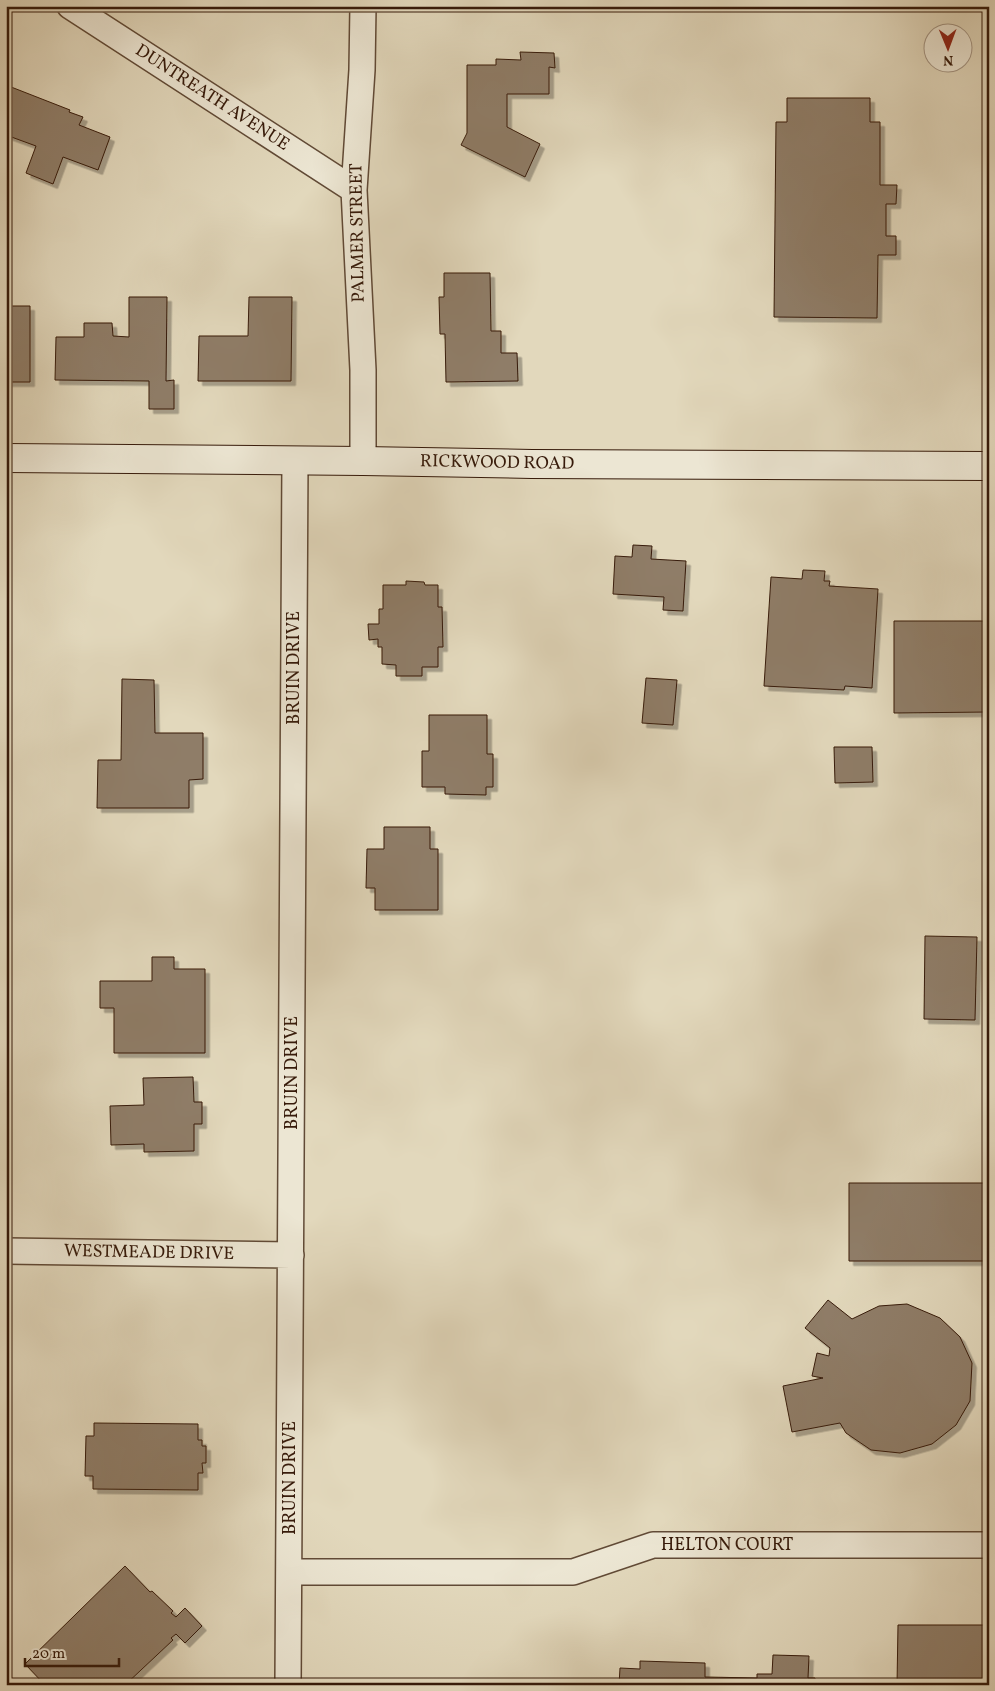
<svg xmlns="http://www.w3.org/2000/svg" width="995" height="1691" font-family="Vollkorn,serif">
	<defs>
		<filter id="shadow"><feDropShadow dx="4.5" dy="4.5" stdDeviation="0" flood-color="#0004"/></filter>
	</defs>
	<rect width="100%" height="100%" fill="#e2d8bc"/>
	<filter id="stains"><feTurbulence type="fractalNoise" baseFrequency=".004" numOctaves="4"/><feColorMatrix values="0 0 0 0 .2 0 0 0 0 .09 0 0 0 0 .02 0 0 0 .5 -.17"/></filter>
	<radialGradient id="worn" r=".72"><stop offset=".6" stop-color="#630" stop-opacity="0"/><stop offset="1" stop-color="#630" stop-opacity=".3"/></radialGradient>
	<!-- building -->
	<path fill="#8f7d67" stroke="#361a0a" filter="url(#shadow)" d="M520 52 554 53 555 68 549 67V94H507V127L540 144 525 177 461 145 467 133V65H496V59L521 60Z
		M6 85 70 110 69 112 83 117 79 125 110 137 98 170 63 157 53 184 26 173 36 146 6 135Z
		M787 98H870V122H880V185H897L896 204H886V236H896V255H878L877 318 774 317 776 122H787Z
		M444 273H490L491 331H501V353H517L518 381 446 382 445 334H440L439 297H444Z
		M129 297H167L166 381 174 380V409H149V381L55 380 56 337H84V323H112L113 336 129 337Z
		M249 297H292L291 381H198L199 336H248Z
		M6 306H30V382H6Z
		M633 545 652 546 651 559 686 561 683 611 663 610 664 597 613 594 615 556 632 557Z
		M803 570 825 571 824 581H830L829 586 878 589 872 688 845 686 844 690 764 686 771 577 802 579Z
		M406 581 424 582 425 585H438V607H442L443 647H438V667H422V676H396V665L382 664V647H378V639L369 640 368 624H379V609H383V585H406Z
		M894 621H989V712L894 713Z
		M646 678 677 680 673 725 642 723Z
		M122 679 154 680 155 733H203V779L189 780V808H97L98 760H121Z
		M429 715H487V754H493V787H486V795L445 794V787H422V751H429Z
		M834 747H872L873 782 835 783Z
		M384 827H430V849H438V910H375V888H366L367 849H384Z
		M925 936 977 937 975 1020 924 1019Z
		M152 957H174V969H205V1053H114V1008H100V981H152Z
		M193 1077 194 1102H202V1124H194V1151L144 1152V1144L111 1145 110 1106 144 1105 143 1078Z
		M849 1183H989V1261H849Z
		M828 1300 852 1319 879 1306 907 1304 940 1318 960 1337 972 1363 970 1401 956 1425 932 1444 900 1453 871 1450 846 1433 840 1423 792 1432 783 1386 823 1378 812 1376 817 1353 829 1356 830 1348 805 1328Z
		M94 1423 198 1424V1440H202V1446H206V1463H202L203 1473H198V1490L93 1489V1476H85L86 1436H94Z
		M125 1566 150 1592 152 1591 173 1611 171 1613 176 1617 185 1608 202 1626 185 1643 176 1634 171 1638 173 1640 125 1685H45L25 1664Z
		M898 1625H989V1685H897Z
		M773 1655 809 1656 808 1678H815V1685H619L620 1668 640 1669V1661L705 1663V1677L757 1678V1674H772Z"/>
	<g fill="none" stroke-linecap="round" stroke-linejoin="round">
		<defs>
			<path id="minor" d="M70 6 354 190
				M363 461V370L354 190 362 70 363 6
				M6 1251 291 1255
				M289 1572H573L653 1545H989
				M288 1685 295 460"/>
			<path id="secondary" d="M6 458 363 461 532 464 989 466"/>
		</defs>
		<!-- minor casing -->
		<use href="#minor" stroke="#614a36" stroke-width="28"/>
		<!-- secondary casing -->
		<use href="#secondary" stroke="#361a0a" stroke-width="30"/>
		<!-- minor -->
		<use href="#minor" stroke="#ece6d3" stroke-width="25"/>
		<!-- secondary -->
		<use href="#secondary" stroke="#ece6d3" stroke-width="28"/>
	</g>
	<g text-anchor="middle" dominant-baseline="central" stroke-width="4" stroke-linejoin="round" paint-order="stroke">
		<!-- street labels -->
		<g font-size="18" fill="#361a0a" stroke="#ece6d3">
			<text transform="translate(212 98) rotate(33)">DUNTREATH AVENUE</text>
			<text transform="translate(358 233) rotate(-91)">PALMER STREET</text>
			<text transform="translate(497 463) rotate(1)">RICKWOOD ROAD</text>
			<text transform="translate(294 668) rotate(-90)">BRUIN DRIVE</text>
			<text transform="translate(292 1073) rotate(-90)">BRUIN DRIVE</text>
			<text transform="translate(149 1253) rotate(1)">WESTMEADE DRIVE</text>
			<text transform="translate(290 1478) rotate(-90)">BRUIN DRIVE</text>
			<text x="727" y="1545">HELTON COURT</text>
		</g>
	</g>
	<!-- margin -->
	<rect width="995" height="1691" fill="none" stroke="#e2d8bc" stroke-width="25"/>
	<rect x="8" y="8" width="980" height="1676" fill="none" stroke="#361a0a" stroke-width="2.5"/>
	<rect x="12" y="12" width="970" height="1666" fill="none" stroke="#361a0a"/>
	<!-- north arrow -->
	<g transform="translate(948 48) rotate(179)"><circle r="24" fill="#ece6d3" stroke="#a39483"/>
	<path d="M0-4L9 19L0 12L-9 19Z" fill="#8f2418"/>
	<text y="-8" font-size="14" font-weight="bold" text-anchor="middle" fill="#361a0a">N</text>
	</g>
	<!-- scale -->
	<path d="M25 1658v8h94v-8" fill="none" stroke="#361a0a" stroke-width="2.5"/>
	<text x="32" y="1658" font-size="15" fill="#361a0a" stroke="#ece6d3" stroke-width="4" paint-order="stroke">20 m</text>
	<rect width="100%" height="100%" filter="url(#stains)"/>
	<rect width="100%" height="100%" fill="url(#worn)"/>
</svg>
